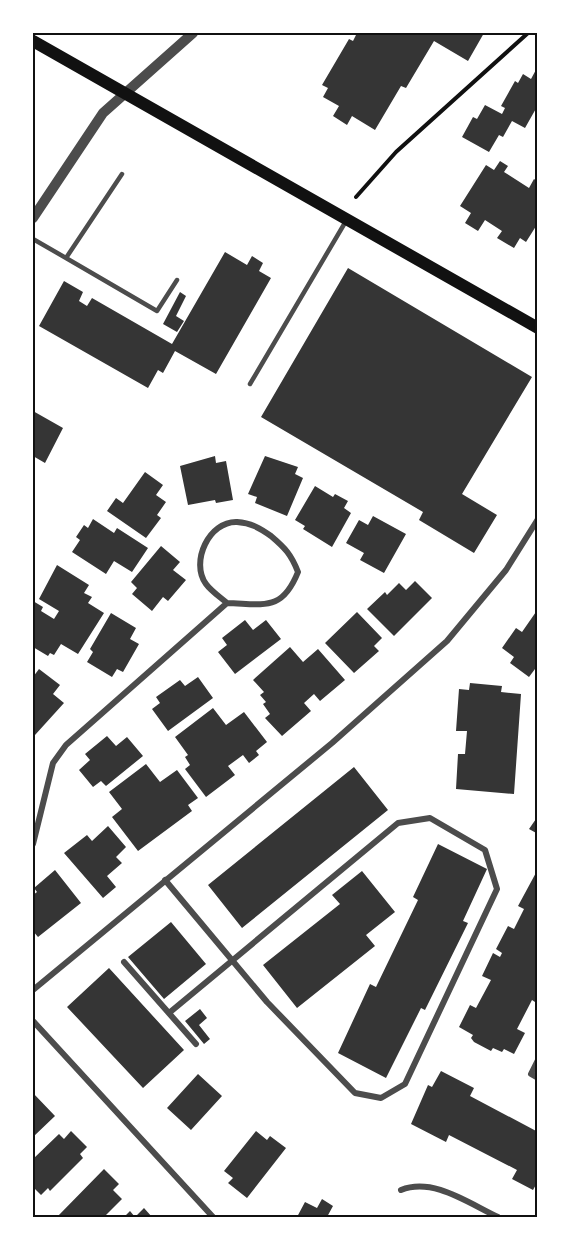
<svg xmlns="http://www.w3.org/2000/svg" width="571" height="1250" font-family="Raleway,sans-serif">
	<rect width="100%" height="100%" fill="#fff"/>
	<!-- building -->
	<path fill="#353535" d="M357 33H484L468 61 434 41 406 88 401 86 375 130 352 116 347 125 333 116 339 106 323 97 328 88 322 85 349 39 353 41Z
		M538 66V105L525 128 512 121 503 137 499 135 489 152 462 137 473 117 477 119 485 105 502 114 505 108 501 106 515 81 518 83 523 74 531 79Z
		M500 161 508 166 504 172 529 188 534 179 538 182V223L526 242 520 238 514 248 497 238 502 231 485 220 478 231 465 223 471 213 460 206 486 165 494 170Z
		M225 252 247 265 252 256 263 263 259 271 271 278 216 374 175 351 163 373 158 370 148 388 39 326 64 281 83 292 79 301 87 306 92 298 172 344Z
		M348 268 532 377 462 494 497 515 474 553 419 520 423 512 261 417Z
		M180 292 186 296 176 316 184 321 177 332 163 324Z
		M33 411 63 428 45 463 33 456Z
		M215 456 216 463 226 461 233 500 216 503 215 500 188 505 180 466Z
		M265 456 298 467 295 474 303 478 287 516 255 503 257 497 248 494Z
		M145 472 163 485 156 495 166 502 157 515 161 518 146 538 107 511 116 498 123 503Z
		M315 486 333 497 335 494 348 501 344 508 351 513 332 547 303 529 305 526 295 520Z
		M373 516 406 534 384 573 360 560 364 553 346 543 359 520 368 525Z
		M93 519 114 533 117 528 148 548 132 572 114 561 106 574 72 552 80 540 76 537 84 525 88 528Z
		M161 546 180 562 173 570 186 580 168 601 163 597 152 611 132 594 137 588 131 582Z
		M57 565 89 585 84 593 92 597 88 603 104 613 78 654 61 644 54 655 50 653 48 656 33 647V601L43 607 41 611 54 619 59 611 39 599Z
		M415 581 432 598 394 636 367 609 385 592 387 595 399 583 406 590Z
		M538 609V671L535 669 529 677 510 663 514 657 502 648 516 628 522 632Z
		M357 612 382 638 374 646 379 651 354 673 325 643Z
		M111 613 136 628 130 639 139 644 123 672 117 669 112 677 87 662 93 652 90 649Z
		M245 620 253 630 266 620 281 639 235 674 218 652 227 645 222 638Z
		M290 647 303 662 318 649 345 680 320 701 314 694 304 703 311 711 282 736 265 718 270 714 263 704 266 702 260 695 264 692 253 680Z
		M39 669 60 685 53 694 64 703 35 735 33 734V677Z
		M198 677 213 698 168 731 152 709 160 703 156 697 180 680 185 686Z
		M470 683 502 686 501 692 521 694 514 794 456 789 458 754H465L467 731H456L459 689 469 690Z
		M213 708 226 725 244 712 267 742 256 751 259 755 249 763 243 755 228 766 235 775 206 797 185 769 190 765 185 757 188 755 175 737Z
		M107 736 116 746 127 737 143 756 106 786 101 781 93 787 79 770 90 760 85 754Z
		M146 764 160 782 177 770 198 798 188 805 192 811 138 851 112 817 122 809 109 792Z
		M354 767 388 810 242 928 208 885Z
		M538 816V834L529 829Z
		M108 826 126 847 116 857 122 863 107 876 116 887 103 898 64 853 87 835 92 841Z
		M438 844 487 869 463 921 468 923 425 1010 421 1008 386 1078 338 1053 370 984 376 987 418 900 413 897Z
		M538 869V1004L532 1000 517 1029 525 1033 514 1054 504 1049 502 1052 493 1048 491 1051 474 1042 471 1038 473 1035 459 1027 470 1005 476 1008 491 980 482 976 493 953 500 957 502 953 496 949 508 926 514 929 524 909 518 906Z
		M55 870 81 903 38 937 33 931V895L37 892 34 888Z
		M362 871 395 912 366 935 375 946 297 1008 263 965 340 904 332 895Z
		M171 922 206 964 164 999 128 957Z
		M109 968 184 1050 143 1088 67 1007Z
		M200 1009 207 1018 199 1025 210 1039 204 1044 185 1021Z
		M441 1071 474 1088 470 1096 538 1132V1181L533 1190 512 1179 517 1170 449 1135 446 1142 411 1124 428 1085 432 1087Z
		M198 1074 222 1096 191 1130 167 1108Z
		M33 1093 55 1116 33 1137Z
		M71 1131 87 1147 80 1154 83 1158 50 1191 48 1188 41 1195 33 1187V1159L59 1134 64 1139Z
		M256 1131 267 1140 270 1136 286 1148 247 1198 228 1183 233 1178 224 1171Z
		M104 1169 119 1184 113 1190 122 1199 104 1217H57Z
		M322 1199 333 1206 327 1217H297L305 1202 317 1208Z
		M144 1208 152 1217H124L130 1211 135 1217Z"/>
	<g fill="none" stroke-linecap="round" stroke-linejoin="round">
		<!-- path -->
		<path stroke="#111" stroke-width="4" d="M356 197 396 152 528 33"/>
		<!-- service -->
		<path stroke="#4c4c4c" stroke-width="4.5" d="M33 239 66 258 122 174
			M66 258 157 311 177 280
			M250 384 346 221"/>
		<!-- minor -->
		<path stroke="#4c4c4c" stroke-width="6" d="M33 844 53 763 66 745 227 603C264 604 282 612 298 572 291 554 285 548 271 536 260 528 251 523 237 522 209 521 190 562 206 584 211 591 220 597 227 603
			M165 880 267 1002 355 1093 381 1098 405 1084 497 889 485 850 430 818 398 823 169 1013
			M124 962 196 1044
			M33 990 332 743 447 641 506 570 538 519
			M33 1021 213 1217
			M538 1060 531 1074 538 1078
			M401 1190C433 1177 468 1203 498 1217"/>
		<!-- tertiary -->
		<path stroke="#4c4c4c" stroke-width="10" d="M33 218 103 113 193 33"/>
		<!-- secondary -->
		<path stroke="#111" stroke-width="12" d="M33 41 538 328"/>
	</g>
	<!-- border -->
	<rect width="571" height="1250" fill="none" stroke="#ffffff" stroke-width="69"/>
	<rect x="34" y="34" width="502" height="1182" fill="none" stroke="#111" stroke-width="2"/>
</svg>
